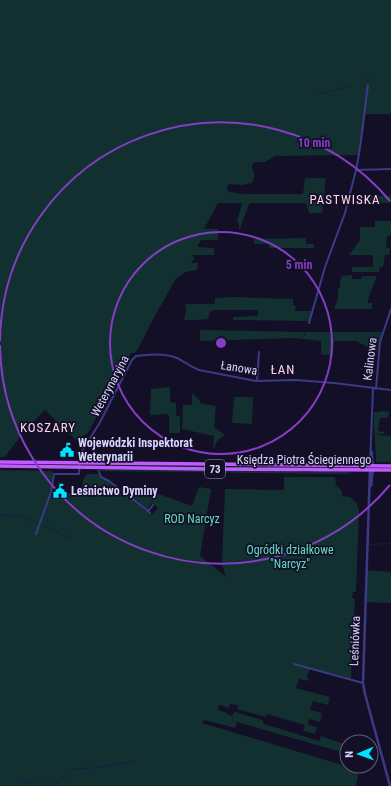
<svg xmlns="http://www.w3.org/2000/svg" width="391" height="786" font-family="'Roboto Condensed',sans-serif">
	<rect width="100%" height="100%" fill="#130f26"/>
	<!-- green -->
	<path fill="#12302f" d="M0 0H391V114H364L359 155 275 156 265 162H255L252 165C252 174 257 172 252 183L243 185 229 184 226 189 230 192 242 194H303L305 178H326L322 213H309L306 203H251L249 204 240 229H239V224L237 222 242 203H218L204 229H218V240H201L197 247 214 248V255H193L194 259 191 263H198L197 270 185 272 175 280 152 321 138 349 135 353H131L88 433 76 440 45 410 28 427 19 431 20 437 5 457H0Z
		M366 196H391V203H366Z
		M375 221H391V235L387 236 386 248H390L389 255H385L383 267H380L379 272H352V267H373V255H349L360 240V227H375Z
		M306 238V244H314V248H269L268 244H254V239Z
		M352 275V279H361L362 276H377L368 299V303H372V309H334L338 298V288H340V280L342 276Z
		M233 297 293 299V305L296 306 295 311H312L309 321 233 320V317L258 316V310H216L211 311 209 314 208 319 197 320H184L186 310 185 304H215V298Z
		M200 330 305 332 303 338 306 332H382L378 345 377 353 357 341H334L333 356 321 354V341L294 338 200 341Z
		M170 387V402L176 403V416H180V433H169V416L166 414 150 415 151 389Z
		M192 393 200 401V403L216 406 214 427 224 434 223 437C218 440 216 441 215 447L213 449 214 436 182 429 183 405H192Z
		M234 397H253L252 424 232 423Z
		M381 411 389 412 388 418H380L378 431 384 432V434H378V435L391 436V462H377L376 460 374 425V412H380Z
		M85 465H123L365 468H259Z
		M111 469 292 471 307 472 316 471 365 472H352L347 474 96 471V470Z
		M0 470 51 471 53 473 49 495 63 497 65 493 80 494 84 477 88 474H98L152 515 158 508 152 503 147 509 131 497 135 490 143 496 148 490 192 506 199 487 211 489 200 556 224 575V578L225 575 222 563 225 489 284 490V477H335L336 485 342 491V496L350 497 356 503 359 509 356 592H353L352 598 355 599 351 679 310 668 307 676 308 681 299 679 296 688 330 697 328 705 313 701 310 710 322 713 320 722 309 719 308 725 317 727 315 734 303 731 305 725 267 714 265 717 237 709 238 705 230 704 229 708 219 705 218 710 227 713V714L232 716 234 712H236L262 720 264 724 319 741 321 736 347 745V760L340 758 341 752 237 722 235 728 204 720 202 723 359 770 356 786H0Z
		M367 570 391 572V603L366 602Z"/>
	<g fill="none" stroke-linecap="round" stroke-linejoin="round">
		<!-- stream -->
		<path stroke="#0c2248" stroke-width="1" d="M368 85V74
			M312 90 317 95 346 87 349 85
			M357 156 358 152
			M0 514 13 517 22 516 38 523
			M41 524 71 539
			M368 545 391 543
			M19 782 30 783
			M35 783 38 781C41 783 44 785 48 785 56 786 68 775 74 769L93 768 126 763 133 761"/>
		<!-- minor -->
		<path stroke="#3d3a85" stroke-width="2" d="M356 170C362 142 364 113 368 85
			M309 323 325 267 345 213 356 170 391 169
			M257 381 259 352
			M376 389 380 342 391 309
			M372 452 373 465
			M370 465 373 389
			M99 472 101 477 109 481 147 510H149L153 505
			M147 510 150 513
			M36 534 51 492 54 474H79L80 454 99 424 132 360 136 356C150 354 165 353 177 358 185 362 191 367 199 370L256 381 296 380 334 383 391 390
			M294 664 363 683"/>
		<!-- tertiary -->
		<path stroke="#3d3a85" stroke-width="2.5" d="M370 469 363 683 365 694 390 786
			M371 486 373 469"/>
		<!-- primary -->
		<path stroke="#c25bff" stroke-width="3.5" d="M0 462 391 466
			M0 466 209 469 391 470"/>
	</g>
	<!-- distance rings -->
	<g fill="none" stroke="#843dc5" stroke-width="2">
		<circle cx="221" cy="343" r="111"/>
		<path d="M390 485A221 221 0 0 1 0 345M0 341A221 221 0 0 1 390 201"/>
	</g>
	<!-- icons -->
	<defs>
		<symbol id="civic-bare" viewBox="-9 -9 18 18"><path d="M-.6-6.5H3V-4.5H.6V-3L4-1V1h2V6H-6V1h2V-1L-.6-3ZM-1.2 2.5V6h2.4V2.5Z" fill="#00e5ff" stroke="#130f26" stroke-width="2.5" paint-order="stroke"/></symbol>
	</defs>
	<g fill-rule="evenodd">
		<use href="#civic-bare" x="57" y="440" width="20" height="20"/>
		<use href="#civic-bare" x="50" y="481" width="20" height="20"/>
	</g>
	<g text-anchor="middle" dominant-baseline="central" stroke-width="3.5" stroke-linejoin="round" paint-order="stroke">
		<!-- shield labels -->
		<rect fill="#130f26" stroke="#9e99be" stroke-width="1" x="205" y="460" width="20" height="18" rx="3"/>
		<g font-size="11" font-weight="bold" fill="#d9d4ff">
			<text x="215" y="469">73</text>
		</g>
		<!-- street labels -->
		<g font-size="12" fill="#d9d4ff" stroke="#130f26">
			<text transform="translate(370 359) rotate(-83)">Kalinowa</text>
			<text transform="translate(239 368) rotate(9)">Łanowa</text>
			<text transform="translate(110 386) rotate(-62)">Weterynaryjna</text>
			<text x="304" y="460">Księdza Piotra Ściegiennego</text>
			<text transform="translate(355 641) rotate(-88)">Leśniówka</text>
		</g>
		<!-- poi labels -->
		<g font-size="12" font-weight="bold" fill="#d9d4ff" stroke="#130f26" text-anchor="start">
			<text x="78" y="443">Wojewódzki Inspektorat<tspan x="78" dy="14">Weterynarii</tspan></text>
			<text x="71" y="491">Leśnictwo Dyminy</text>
		</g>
		<!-- park labels -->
		<g font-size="12" fill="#5fe0c0" stroke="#130f26">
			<text x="192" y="519">ROD Narcyz</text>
			<text x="290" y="550">Ogródki działkowe<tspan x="290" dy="14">"Narcyz"</tspan></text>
		</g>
		<!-- neighbourhood labels -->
		<g font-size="13" letter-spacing="1" fill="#ffd6f0" stroke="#130f26">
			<text x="345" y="199">PASTWISKA</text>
			<text x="283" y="369">ŁAN</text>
			<text x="48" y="427">KOSZARY</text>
		</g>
	</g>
	<circle cx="221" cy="343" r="6" fill="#843dc5" stroke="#130f26" stroke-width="2"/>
	<g font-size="12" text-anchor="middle" font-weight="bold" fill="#843dc5" stroke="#130f26" stroke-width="3.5" stroke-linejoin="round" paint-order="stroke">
		<text x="314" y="147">10 min</text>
		<text x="299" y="269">5 min</text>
	</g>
	<!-- north arrow -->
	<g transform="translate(359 754) rotate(268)"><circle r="19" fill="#130f26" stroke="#625e7d"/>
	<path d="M0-3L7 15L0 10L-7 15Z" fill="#00e5ff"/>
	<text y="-6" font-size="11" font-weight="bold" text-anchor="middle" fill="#d9d4ff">N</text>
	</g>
</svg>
